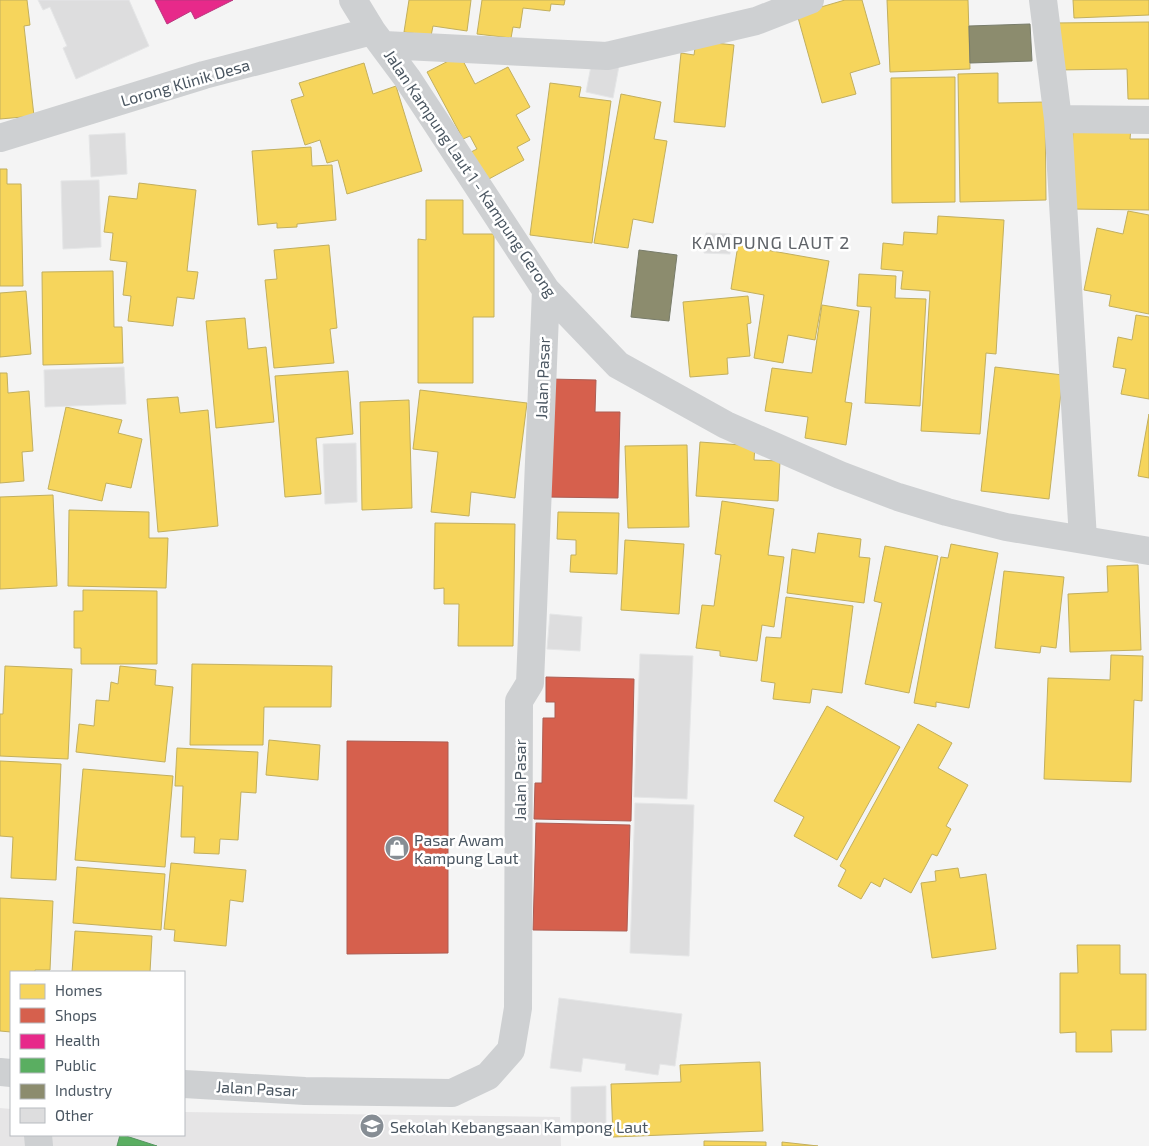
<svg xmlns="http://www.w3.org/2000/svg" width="1149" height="1146" font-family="'Exo 2',sans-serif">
	<rect width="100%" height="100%" fill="#f4f4f4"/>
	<!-- education -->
	<path fill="#e6e5e6" d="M0 1108 11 1109V1135H184V1112L560 1117 561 1146H0Z"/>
	<!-- homes -->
	<path fill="#f6d55c" stroke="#c2af5e" d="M0 0H27L30 25 24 26 34 116 0 119Z
		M409 0H471L467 31 433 26 431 36 404 32Z
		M482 0H565L564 5 551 4 550 11 523 8 520 28 513 27 511 38 477 34Z
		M845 0H862L880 64 850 73 856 94 822 103 797 14Z
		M887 0H968L970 69 890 72Z
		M1073 0H1149V15L1074 18Z
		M1149 22V99H1128L1127 69 1057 70 1053 23Z
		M696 41 734 45 725 127 674 122 681 53 694 55Z
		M460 55 475 84 508 67 530 107 516 115 530 140 517 147 524 160 487 180 471 152 477 149 470 136 463 139 427 72Z
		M364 63 373 94 396 86 422 171 347 194 338 160 327 163 320 140 305 145 291 100 304 96 299 83Z
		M998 73V103L1045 102 1046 200 960 202 958 74Z
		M955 77V202L892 203 891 78Z
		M550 83 581 87 579 97 611 101 592 243 530 235Z
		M621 94 661 102 654 139 667 141 653 223 633 219 628 248 594 243Z
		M1073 127 1131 128 1130 139H1149V210L1070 209Z
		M311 147 312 166 332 165 336 220 297 224V227L277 228V223L258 225 252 151Z
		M0 169H7V184H21L23 286H0Z
		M139 183 196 190 187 271 198 272 194 299 177 297 173 326 128 321 131 296 123 295 127 262 110 260 113 233 104 232 109 196 137 199Z
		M426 200H463V234H494V317H473V383H418V239L426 240Z
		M1128 211 1149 215V314L1109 306 1111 295 1084 290 1097 228 1123 234Z
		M938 216 1004 220 996 354 986 353 980 434 921 431 930 291 901 289 903 271 881 269 883 243 903 245 904 232 937 234Z
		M329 245 337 328 330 329 334 363 274 368 265 280 277 279 274 250Z
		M738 245 829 261 815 340 788 335 783 363 754 358 764 295 731 289Z
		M113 271 114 327H122L123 363 43 365 42 272Z
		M859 274 896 276 895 298 926 299 920 406 865 403 871 307 857 306Z
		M26 291 31 354 0 357V293Z
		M748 296 751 323 747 324 750 356 727 358 728 374 690 377 683 302Z
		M822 305 859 311 845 402 852 403 846 445 805 438 808 417 765 411 772 368 812 373Z
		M1136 315 1149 317V399L1121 394 1126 369 1113 367 1118 337 1132 340Z
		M245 318 248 349 266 347 274 422 216 428 206 321Z
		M995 367 1063 375 1049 499 981 491Z
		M348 371 353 434 316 438 321 494 285 497 275 376Z
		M0 373H7L8 393 29 391 33 451 22 452 24 481 0 483Z
		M420 390 527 403 515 498 471 492 469 516 431 512 438 452 413 449Z
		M178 397 180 413 208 410 218 526 158 532 147 399Z
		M409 400 412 508 362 510 360 402Z
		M66 407 122 420 118 433 142 439 131 488 106 483 102 501 48 489Z
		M1149 414V478L1138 476Z
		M700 442 755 446 754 460 780 461 778 501 696 496Z
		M687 445 689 527 628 528 625 446Z
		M53 495 57 586 0 589V497Z
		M722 501 774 509 768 555 784 557 774 627 762 625 757 661 720 656V651L696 648 702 605 714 606 721 555 715 554Z
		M69 510 149 512V538H168L166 588 68 586Z
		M558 512 619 513 617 574 570 572 571 555H576V540L557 539Z
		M435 523 515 524 513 646H458L459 604H444V588L434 589Z
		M818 533 861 539 859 557 870 558 864 603 787 593 792 549 815 553Z
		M625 540 684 544 679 614 621 610Z
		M951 544 998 553 969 708 936 702V707L914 703 941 557 948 558Z
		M885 546 938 556 909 693 865 684 882 603 874 601Z
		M1138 565 1141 650 1070 652 1068 594 1108 592 1107 566Z
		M1004 571 1064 577 1056 648 1041 646 1040 653 995 648Z
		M83 590 157 591V664H81V648H74V611H83Z
		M786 597 853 606 842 693 812 689 810 703 773 699 775 683 761 681 766 637 781 638Z
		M1111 655 1143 656 1142 701 1134 700 1131 782 1044 779 1048 678 1110 680Z
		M192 664 332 666 331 707H264L263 745H190Z
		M5 666 72 669 68 759 0 756V714H3Z
		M120 666 156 670 155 685 173 687 165 762 76 752 79 724 94 726 96 700 109 701 111 682 118 684Z
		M827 706 900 747 837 860 794 836 804 817 774 801Z
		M918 724 952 743 938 768 968 785 946 826 951 829 937 856 932 854 911 893 884 878 880 887 871 882 861 899 838 886 846 870 840 866Z
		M269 740 320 745 318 780 266 775Z
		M177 748 258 752 256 793 241 792 238 840 220 839 219 854 194 853 195 837H181L183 786H175Z
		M0 761 61 764 56 880 11 878 13 837 0 836Z
		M83 769 173 776 165 867 75 860Z
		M171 863 246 870 243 902 230 900 226 946 174 941 175 930 164 929Z
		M77 867 165 874 161 930 73 923Z
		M958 868 960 878 986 874 996 949 932 958 921 883 936 881 935 871Z
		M0 898 53 901 50 970H35V972H11V1032L0 1031Z
		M75 931 152 936 150 972H72Z
		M1077 945H1120V974H1146V1030H1111L1112 1052H1076V1032L1060 1033V973H1078Z
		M760 1062 763 1131 613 1137 611 1084 681 1082 680 1065Z
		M704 1141 766 1142V1146H704Z
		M782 1142 818 1146H782Z"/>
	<!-- shops -->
	<path fill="#d6604d" stroke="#ac5d53" d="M549 379 596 380 595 412H620L618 498 546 497Z
		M546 677 634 679 631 821 534 819 535 783H542L543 718H555V702H546Z
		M347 741 448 742V953L347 954Z
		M536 823 630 825 627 931 533 930Z"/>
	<!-- health -->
	<path fill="#e7298a" stroke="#b8367e" d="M155 0H233L195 19 191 11 167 24Z"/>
	<!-- public -->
	<path fill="#5aae61" stroke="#559461" d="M120 1135H123L157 1146H117Z"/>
	<!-- industry -->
	<path fill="#8c8c6e" stroke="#787c6a" d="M1030 24 1032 61 970 63 969 26Z
		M639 250 677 255 669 321 631 317Z"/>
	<!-- building -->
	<path fill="#ddddde" stroke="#e5e6e7" d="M38 0H129L149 46 76 79 63 48 67 46 50 7 43 10Z
		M592 61 619 66 613 98 586 92Z
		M125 133 127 174 91 177 89 135Z
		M99 180 101 247 63 249 61 181Z
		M706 233 731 234 730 254 704 253Z
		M124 367 126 404 45 407 44 370Z
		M356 443 357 502 325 504 323 444Z
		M550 614 582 617 580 651 547 649Z
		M640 654 693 656 687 799 634 797Z
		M635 803 694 805 689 956 630 953Z
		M559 998 682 1014 675 1066 660 1064 658 1075 625 1070 626 1064 583 1058 581 1072 550 1068Z
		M606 1086V1124H571V1087Z"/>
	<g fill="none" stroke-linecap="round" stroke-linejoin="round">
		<!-- minor -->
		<path stroke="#ced0d2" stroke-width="28" d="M353 0 372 31 407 78 546 290 618 365 726 425 840 475 898 497 947 512 1006 527 1149 551
			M1043 0 1058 119 1083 539
			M384 45 607 56 756 21 810 0
			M1058 119 1149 120
			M0 138 204 75 372 31
			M0 1072 11 1073
			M184 1084 305 1091 452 1093 488 1076 511 1050 518 1008 519 701 530 683 546 290
			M38 1135 39 1146"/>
	</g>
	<!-- icons -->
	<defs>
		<symbol id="shop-disc" viewBox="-11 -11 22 22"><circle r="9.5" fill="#868d94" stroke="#fff"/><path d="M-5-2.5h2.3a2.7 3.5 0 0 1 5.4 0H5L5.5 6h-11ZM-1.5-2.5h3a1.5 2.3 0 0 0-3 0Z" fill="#fff"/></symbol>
		<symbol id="school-disc" viewBox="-11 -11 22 22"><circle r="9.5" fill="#868d94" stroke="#fff"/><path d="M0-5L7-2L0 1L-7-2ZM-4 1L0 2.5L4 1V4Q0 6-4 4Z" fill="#fff"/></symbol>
	</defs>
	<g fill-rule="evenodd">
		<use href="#shop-disc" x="383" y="834" width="28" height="28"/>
		<use href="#school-disc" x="358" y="1112" width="28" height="28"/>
	</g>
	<g text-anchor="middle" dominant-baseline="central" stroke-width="5" stroke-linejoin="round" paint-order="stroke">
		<!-- street labels -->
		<g font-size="16" fill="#4a5661" stroke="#fff">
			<text transform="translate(185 82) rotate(-16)">Lorong Klinik Desa</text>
			<text transform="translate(471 173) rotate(56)">Jalan Kampung Laut 1 - Kampung Gerong</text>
			<text transform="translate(542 378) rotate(-88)">Jalan Pasar</text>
			<text transform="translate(519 780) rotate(-90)">Jalan Pasar</text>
			<text transform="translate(257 1088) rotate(3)">Jalan Pasar</text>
		</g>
		<!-- poi labels -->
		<g font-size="16" fill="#4a5661" stroke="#fff" text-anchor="start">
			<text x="414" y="839">Pasar Awam<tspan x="414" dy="18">Kampung Laut</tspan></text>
			<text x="390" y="1126">Sekolah Kebangsaan Kampong Laut</text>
		</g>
		<!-- neighbourhood labels -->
		<g font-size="18" letter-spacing="1" fill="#5f6368" stroke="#fff">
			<text x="771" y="242">KAMPUNG LAUT 2</text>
		</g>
	</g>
	<!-- legend -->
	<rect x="10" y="971" width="175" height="165" fill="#ffffff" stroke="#b7bbc0"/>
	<rect x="20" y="984" width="25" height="15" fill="#f6d55c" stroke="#b7bbc0"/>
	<text x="55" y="996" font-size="15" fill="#4a5661">Homes</text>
	<rect x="20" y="1008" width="25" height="15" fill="#d6604d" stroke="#b7bbc0"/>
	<text x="55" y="1021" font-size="15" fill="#4a5661">Shops</text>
	<rect x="20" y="1034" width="25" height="15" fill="#e7298a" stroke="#b7bbc0"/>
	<text x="55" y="1046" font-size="15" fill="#4a5661">Health</text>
	<rect x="20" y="1058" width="25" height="15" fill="#5aae61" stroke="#b7bbc0"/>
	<text x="55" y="1071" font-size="15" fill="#4a5661">Public</text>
	<rect x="20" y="1084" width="25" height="15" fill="#8c8c6e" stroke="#b7bbc0"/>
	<text x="55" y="1096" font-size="15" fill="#4a5661">Industry</text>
	<rect x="20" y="1108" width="25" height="15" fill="#ddddde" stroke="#b7bbc0"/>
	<text x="55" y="1121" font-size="15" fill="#4a5661">Other</text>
</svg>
